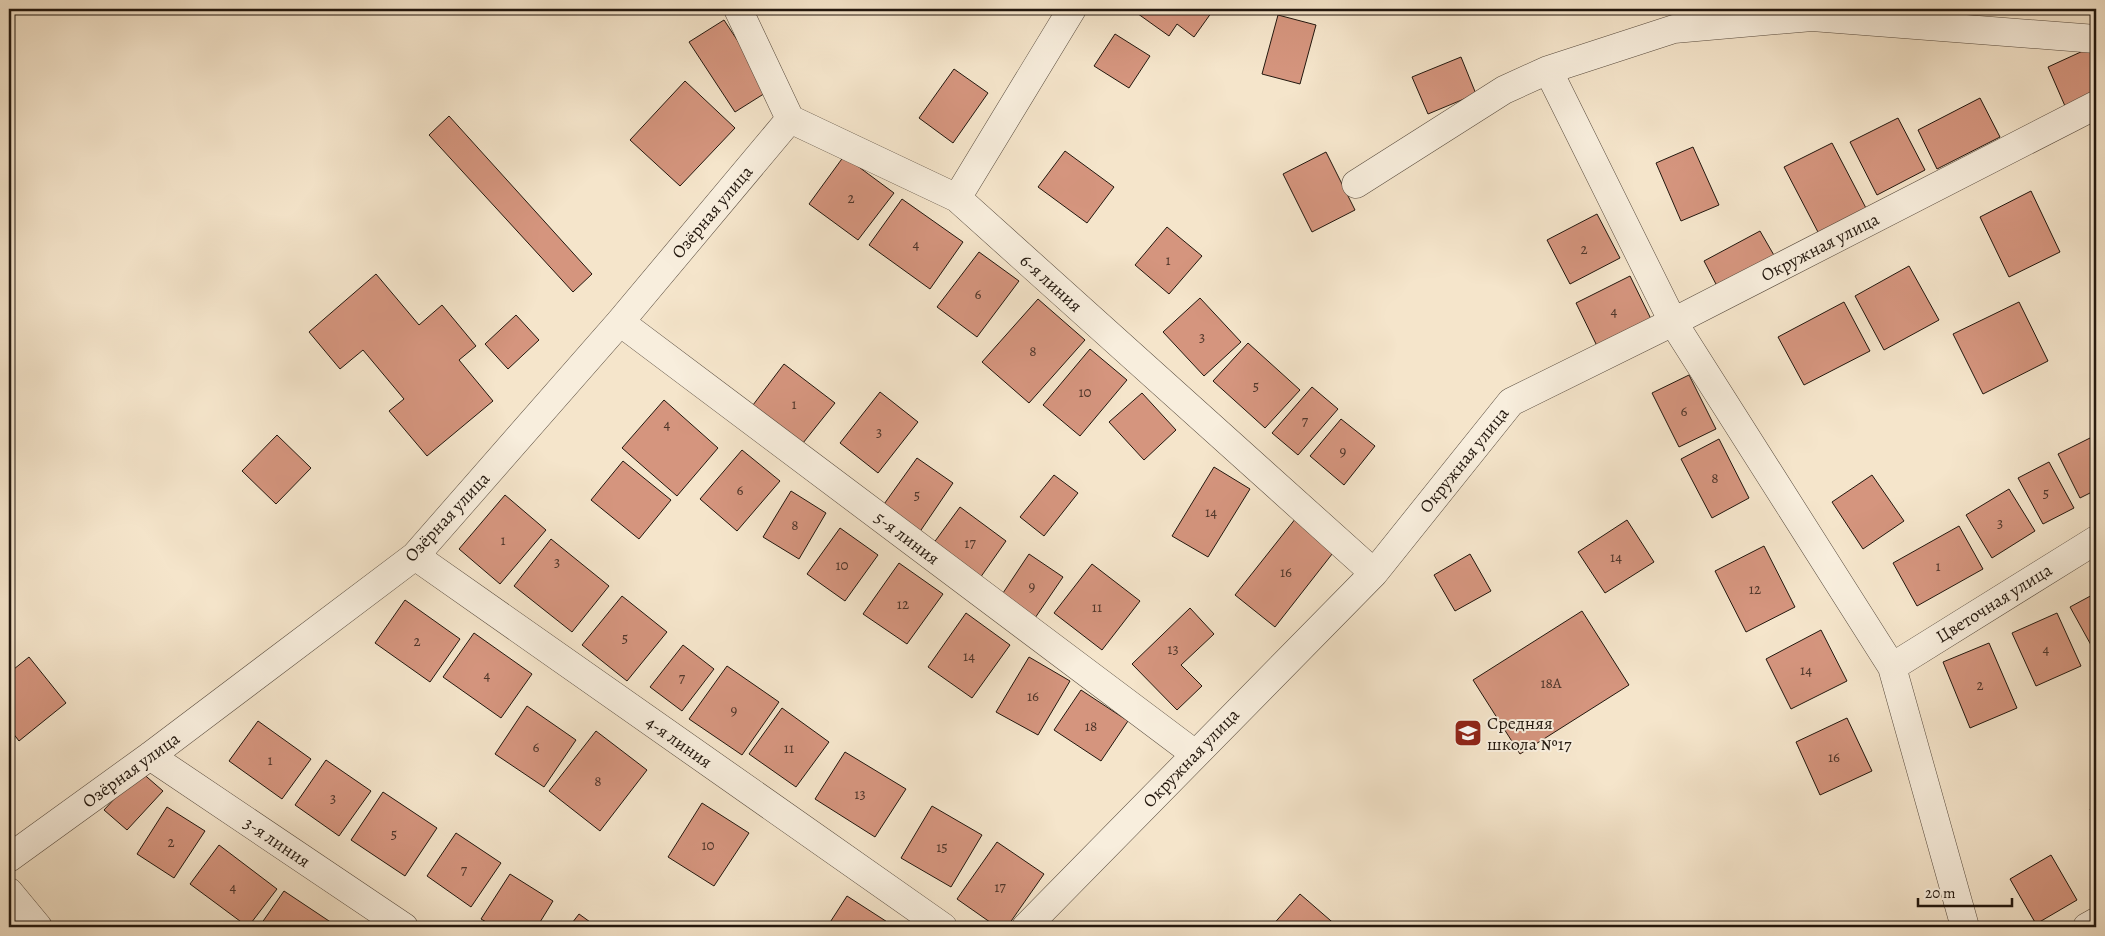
<svg xmlns="http://www.w3.org/2000/svg" width="2105" height="936" font-family="Alegreya,serif">
	<rect width="100%" height="100%" fill="#f5e5cb"/>
	<filter id="stains"><feTurbulence type="fractalNoise" baseFrequency=".004" numOctaves="4"/><feColorMatrix values="0 0 0 0 .2 0 0 0 0 .09 0 0 0 0 .02 0 0 0 .5 -.17"/></filter>
	<radialGradient id="worn" r=".72"><stop offset=".6" stop-color="#630" stop-opacity="0"/><stop offset="1" stop-color="#630" stop-opacity=".3"/></radialGradient>
	<!-- building -->
	<path fill="#d5957e" stroke="#22170e" d="M1136 9H1214L1194 37 1177 24 1169 36 1134 11Z
		M1278 15 1316 25 1300 84 1262 74Z
		M724 20 770 90 735 112 689 42Z
		M1115 34 1150 56 1129 88 1094 66Z
		M2096 45V92L2065 106 2048 67Z
		M1461 57 1476 94 1428 114 1412 77Z
		M954 69 988 93 953 143 919 118Z
		M685 81 735 128 680 186 630 140Z
		M1980 98 2000 137 1937 169 1918 130Z
		M449 116 592 274 573 292 429 135Z
		M1898 118 1925 170 1877 195 1850 142Z
		M1832 143 1867 210 1819 234 1784 167Z
		M1693 147 1719 205 1681 221 1656 163Z
		M1065 151 1114 187 1087 223 1038 187Z
		M1326 152 1355 210 1312 232 1283 174Z
		M844 156 894 193 858 240 809 204Z
		M2031 191 2060 252 2009 277 1980 217Z
		M902 199 963 242 930 289 869 245Z
		M1597 214 1620 258 1570 284 1547 240Z
		M1167 227 1202 256 1169 294 1135 265Z
		M1760 231 1775 257 1718 288 1704 261Z
		M979 252 1019 281 977 337 937 307Z
		M1909 266 1939 320 1884 350 1855 296Z
		M376 274 419 325 442 305 476 346 459 360 493 401 427 456 389 411 404 399 363 350 340 369 309 332Z
		M1630 276 1651 319 1597 346 1576 303Z
		M1200 298 1241 342 1204 376 1163 332Z
		M1038 299 1085 340 1029 403 982 362Z
		M1844 302 1870 351 1804 385 1778 337Z
		M2019 302 2048 361 1983 394 1953 334Z
		M516 315 539 340 508 369 485 344Z
		M1248 343 1300 390 1265 428 1213 381Z
		M1090 349 1127 380 1080 436 1043 405Z
		M784 364 835 403 803 443 753 405Z
		M1689 375 1716 429 1679 447 1652 393Z
		M1312 387 1338 409 1298 455 1272 433Z
		M880 392 918 422 878 473 840 443Z
		M1142 393 1176 430 1144 460 1109 422Z
		M664 400 718 448 677 496 622 448Z
		M1341 419 1375 446 1344 485 1310 456Z
		M277 435 311 468 276 504 242 471Z
		M2090 438 2096 449V490L2080 498 2058 454Z
		M1719 439 1749 498 1712 518 1681 459Z
		M742 450 780 481 737 531 700 499Z
		M917 458 953 483 919 533 882 507Z
		M623 461 671 500 639 539 591 500Z
		M2049 462 2074 508 2043 524 2018 478Z
		M1214 467 1250 489 1208 557 1172 536Z
		M1054 475 1078 493 1044 536 1020 517Z
		M1872 475 1904 521 1863 549 1832 502Z
		M2009 489 2035 531 1992 558 1966 515Z
		M791 491 826 513 799 559 763 537Z
		M505 495 546 530 500 584 459 549Z
		M960 507 1006 541 980 578 933 544Z
		M1296 518 1336 549 1275 627 1235 595Z
		M1627 520 1654 562 1605 593 1578 552Z
		M1959 526 1983 569 1917 606 1893 563Z
		M840 528 878 555 845 601 807 574Z
		M551 539 609 586 572 632 514 586Z
		M1764 546 1795 607 1746 632 1715 571Z
		M1029 554 1063 577 1035 618 1001 596Z
		M1470 554 1491 591 1455 611 1434 575Z
		M899 563 943 594 907 644 863 614Z
		M1092 564 1140 601 1102 650 1054 613Z
		M2096 593V642L2091 645 2070 607Z
		M622 596 667 632 627 681 582 645Z
		M405 600 460 639 430 682 375 643Z
		M1190 608 1214 634 1181 665 1202 686 1177 710 1132 664Z
		M1582 611 1629 685 1520 754 1473 680Z
		M966 613 1010 645 972 698 928 667Z
		M2057 613 2081 666 2036 686 2012 633Z
		M1821 630 1847 681 1791 709 1766 659Z
		M474 633 532 674 501 718 443 677Z
		M1989 643 2017 708 1970 728 1943 662Z
		M683 645 714 669 682 711 650 687Z
		M29 657 66 703 19 741 9 728V673Z
		M1029 657 1070 681 1038 735 996 712Z
		M727 666 779 702 742 755 689 719Z
		M1081 690 1128 721 1101 761 1054 730Z
		M527 706 576 740 544 787 495 754Z
		M782 708 829 742 796 787 749 754Z
		M1847 718 1872 771 1820 795 1796 742Z
		M258 721 311 759 282 799 229 761Z
		M596 731 647 770 600 831 549 791Z
		M845 752 906 789 875 837 815 799Z
		M326 760 371 791 339 836 295 805Z
		M140 771 163 791 127 830 104 810Z
		M383 792 437 828 405 876 351 840Z
		M702 803 749 833 714 886 668 857Z
		M932 806 982 835 951 887 901 858Z
		M2096 806V820L2090 809Z
		M167 807 205 831 174 878 137 854Z
		M456 833 501 863 471 907 427 876Z
		M997 842 1044 874 1007 927H997L957 899Z
		M219 845 277 889 248 927 190 884Z
		M2051 855 2077 900 2036 924 2010 879Z
		M510 874 553 901 537 927H495L481 919Z
		M284 891 335 925 333 927H259Z
		M1300 894 1338 927H1271Z
		M847 896 895 927H827Z
		M579 914 597 927H569Z"/>
	<g fill="none" stroke-linecap="round" stroke-linejoin="round">
		<defs>
			<path id="minor" d="M738 9 790 119 957 198 1374 573
				M1548 70 1673 322 1892 667 1965 927
				M1356 184 1504 90 1548 70 1674 29 1812 17 2096 39
				M957 198 1072 9
				M620 322 1195 754
				M415 556 943 927
				M1892 667 2096 540
				M150 756 404 927
				M9 858 150 756 415 556 620 322 790 119
				M9 892 38 927
				M1026 927 1374 573 1511 402 1673 322 2096 105
				M2087 927 2096 922"/>
		</defs>
		<!-- minor casing -->
		<use href="#minor" stroke="#574a3d" stroke-width="29"/>
		<!-- minor -->
		<use href="#minor" stroke="#f8eedd" stroke-width="28"/>
	</g>
	<!-- icons -->
	<defs>
		<symbol id="school-square" viewBox="-11 -11 22 22"><rect x="-9" y="-9" width="18" height="18" rx="4" fill="#8f2418" stroke="#f8eedd"/><path d="M0-5L7-2L0 1L-7-2ZM-4 1L0 2.5L4 1V4Q0 6-4 4Z" fill="#fff"/></symbol>
	</defs>
	<g fill-rule="evenodd">
		<use href="#school-square" x="1452" y="717" width="32" height="32"/>
	</g>
	<g text-anchor="middle" dominant-baseline="central" stroke-width="4" stroke-linejoin="round" paint-order="stroke">
		<!-- number labels -->
		<g font-size="15" fill="#4f362a">
			<text x="851" y="198">2</text>
			<text x="916" y="244">4</text>
			<text x="1584" y="249">2</text>
			<text x="1168" y="260">1</text>
			<text x="978" y="294">6</text>
			<text x="1614" y="311">4</text>
			<text x="1202" y="337">3</text>
			<text x="1033" y="351">8</text>
			<text x="1256" y="386">5</text>
			<text x="1085" y="392">10</text>
			<text x="794" y="404">1</text>
			<text x="1684" y="411">6</text>
			<text x="1305" y="421">7</text>
			<text x="667" y="424">4</text>
			<text x="879" y="432">3</text>
			<text x="1343" y="451">9</text>
			<text x="1715" y="478">8</text>
			<text x="740" y="490">6</text>
			<text x="2046" y="493">5</text>
			<text x="917" y="495">5</text>
			<text x="1211" y="512">14</text>
			<text x="2000" y="523">3</text>
			<text x="795" y="525">8</text>
			<text x="503" y="540">1</text>
			<text x="970" y="543">17</text>
			<text x="1616" y="557">14</text>
			<text x="557" y="562">3</text>
			<text x="842" y="565">10</text>
			<text x="1938" y="566">1</text>
			<text x="1286" y="572">16</text>
			<text x="1032" y="586">9</text>
			<text x="1755" y="589">12</text>
			<text x="903" y="604">12</text>
			<text x="1097" y="607">11</text>
			<text x="625" y="638">5</text>
			<text x="417" y="641">2</text>
			<text x="1173" y="649">13</text>
			<text x="2046" y="649">4</text>
			<text x="969" y="656">14</text>
			<text x="1806" y="670">14</text>
			<text x="487" y="675">4</text>
			<text x="682" y="678">7</text>
			<text x="1551" y="683">18А</text>
			<text x="1980" y="685">2</text>
			<text x="1033" y="696">16</text>
			<text x="734" y="710">9</text>
			<text x="1091" y="726">18</text>
			<text x="536" y="747">6</text>
			<text x="789" y="748">11</text>
			<text x="1834" y="757">16</text>
			<text x="270" y="760">1</text>
			<text x="598" y="781">8</text>
			<text x="860" y="794">13</text>
			<text x="333" y="798">3</text>
			<text x="394" y="834">5</text>
			<text x="171" y="842">2</text>
			<text x="708" y="845">10</text>
			<text x="942" y="847">15</text>
			<text x="464" y="870">7</text>
			<text x="233" y="887">4</text>
			<text x="1000" y="887">17</text>
		</g>
		<!-- street labels -->
		<g font-size="18" fill="#22170e" stroke="#f8eedd">
			<text transform="translate(712 212) rotate(-50)">Озёрная улица</text>
			<text transform="translate(1820 247) rotate(-27)">Окружная улица</text>
			<text transform="translate(1051 283) rotate(42)">6-я линия</text>
			<text transform="translate(1464 460) rotate(-51)">Окружная улица</text>
			<text transform="translate(447 517) rotate(-47)">Озёрная улица</text>
			<text transform="translate(907 538) rotate(37)">5-я линия</text>
			<text transform="translate(1994 603) rotate(-32)">Цветочная улица</text>
			<text transform="translate(679 742) rotate(35)">4-я линия</text>
			<text transform="translate(1191 758) rotate(-46)">Окружная улица</text>
			<text transform="translate(131 770) rotate(-36)">Озёрная улица</text>
			<text transform="translate(277 842) rotate(34)">3-я линия</text>
		</g>
		<!-- poi labels -->
		<g font-size="18" fill="#22170e" stroke="#f8eedd" text-anchor="start">
			<text x="1487" y="723">Средняя<tspan x="1487" dy="21">школа №17</tspan></text>
		</g>
	</g>
	<!-- margin -->
	<rect width="2105" height="936" fill="none" stroke="#f5e5cb" stroke-width="30"/>
	<rect x="10" y="10" width="2085" height="916" fill="none" stroke="#22170e" stroke-width="2.5"/>
	<rect x="15" y="15" width="2075" height="906" fill="none" stroke="#22170e"/>
	<!-- scale -->
	<path d="M1918 898v8h94v-8" fill="none" stroke="#22170e" stroke-width="2.5"/>
	<text x="1925" y="898" font-size="15" fill="#22170e" stroke="#f8eedd" stroke-width="4" paint-order="stroke">20 m</text>
	<rect width="100%" height="100%" filter="url(#stains)"/>
	<rect width="100%" height="100%" fill="url(#worn)"/>
</svg>
